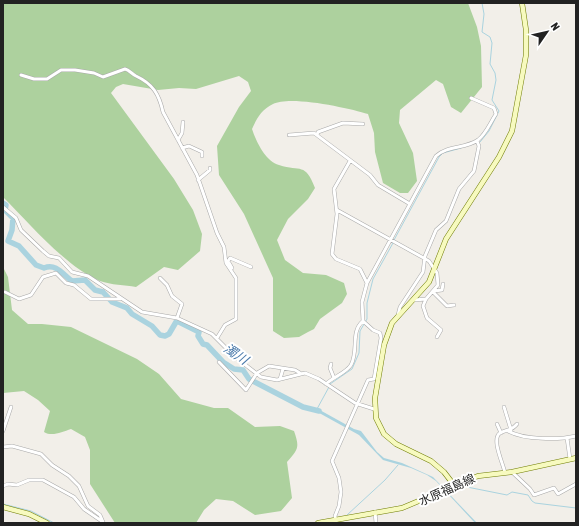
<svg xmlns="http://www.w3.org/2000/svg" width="579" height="526" font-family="'Asap Condensed','Noto Sans JP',sans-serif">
	<rect width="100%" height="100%" fill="#f2efe9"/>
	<!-- forest -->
	<path fill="#add19e" d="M3 3H468L477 27 481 46 482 87 461 113 451 107 443 84 436 80 400 110 399 123 413 153 417 181 408 193H400L383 183 375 152 374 133 368 114C349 108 290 95 273 104 261 110 257 118 252 129 256 141 265 161 279 165 301 172 305 162 315 188L308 199 288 219 277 240 285 260 303 273 326 275 344 283 347 294 342 303 320 319 314 329 308 332 299 337 284 338 273 331V278L244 214 219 175 217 146 239 107 251 91 248 82 239 76 196 89 179 88 158 90 123 84 116 87 111 93 174 179 193 210 202 234 200 251 178 270 164 267 136 287C125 285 111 285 100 281 67 268 28 222 3 197Z
		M3 267 8 277 12 310 28 324H42L71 327 137 359 159 374 181 399 214 408H228L255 427 280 426 294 431C300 448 298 449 287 462L292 498 281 511 255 515 233 501 216 499 204 510 196 523H115L90 484V450L85 437 71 429C62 432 52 437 44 432L50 411 38 400 24 391 3 393Z"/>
	<!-- water -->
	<path fill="#aad3df" d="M312 409H318L354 429 361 431 377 452 384 458 402 463 433 477 477 523H475L436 481 427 475 411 468 383 460 359 435Z"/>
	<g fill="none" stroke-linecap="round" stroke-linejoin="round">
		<!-- stream -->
		<path stroke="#aad3df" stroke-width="1" d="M480 142 489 131 499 111 492 100 496 80 495 73 490 64 492 43 490 37 482 32 484 14 482 3
			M394 240 439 157 443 153 461 148
			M330 384 352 369 359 353 360 331 367 319V303L373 279 393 243
			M317 409 329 387
			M451 494 462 486 507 495 512 492 528 495 532 501 535 503 576 508
			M3 504 31 511 54 523
			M347 515 385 480 398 465"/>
		<!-- river -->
		<path stroke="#aad3df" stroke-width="5.5" d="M3 203 6 205 5 210 13 218 12 230 8 241 19 246 36 265 44 268C57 263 63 275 72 281L85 280 95 290 103 292 112 302 127 308 132 314 152 326 160 335 165 336 169 334 176 322H179L199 332 198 336 203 344 207 345 223 362 234 369 243 370 249 379 303 407 319 411"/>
		<defs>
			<path id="street" d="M21 75 34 79H47L61 70H75L94 73 103 77 125 69C129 70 132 74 136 76 153 84 159 94 163 112L197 175 217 233 224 247 226 263 236 278V319L225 325 217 338
				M289 135 314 133 370 175 378 185 410 204
				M317 135 318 132 343 123 363 124
				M178 140 182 133 183 122
				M182 148 189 146 202 152V156
				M198 180 210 170V168
				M3 207 16 218 21 230 43 251 49 256 59 258 72 272 88 276 142 312 177 318 212 334 234 356 261 377 277 380 305 373 319 379 355 403 374 409
				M337 210 429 261 437 273 438 285 426 299 414 300
				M232 268 228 261 230 258 251 267
				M160 278 167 285 172 296 182 304 177 318
				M367 283 436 156C448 145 465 149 478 140 486 134 490 123 496 114L494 108 471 98
				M434 291 442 290 443 284
				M5 292 19 299 31 295 43 277 56 273 66 283 74 285 91 299H120
				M433 292 447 306 454 305
				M426 299 423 306 427 318 441 330 437 337
				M398 315 400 307 423 272 425 256 436 230 446 221 459 189 474 171 479 146 477 141
				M219 362 246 390 257 373 269 366 295 370 300 373
				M331 364 330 368 334 378
				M280 379 283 369
				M326 384C333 377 346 373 351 365 359 350 350 332 363 321L362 302 367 283 360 269 336 259 332 254 337 214 334 189 350 161
				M504 407 511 430
				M497 424 501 433
				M3 431 11 407
				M508 431C524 440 559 440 576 436
				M567 438 570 459
				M3 447 12 446 41 454 52 465 69 476 79 486 88 506 100 515 103 522
				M512 472 530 489 534 495
				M505 473C503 463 491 439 500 433 507 429 512 431 517 424
				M3 486 8 484 17 485 29 480H43L74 497 84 509 103 522
				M534 495 554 488 558 494 576 484
				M375 512 376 523
				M336 523 335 516 339 506 341 492 339 478 332 461 368 380 374 379 381 338 380 333 373 330 363 321"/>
			<path id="secondary" d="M454 485 444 472 431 461 396 444 384 434 376 418 375 398 384 345 392 323 429 282 446 239 499 157 512 131 526 55V30L522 3
				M3 507 29 514 47 523
				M318 523 402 508 478 476 512 472 576 458"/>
		</defs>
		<!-- street casing -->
		<use href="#street" stroke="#a9a9a9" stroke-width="4"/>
		<!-- secondary casing -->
		<use href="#secondary" stroke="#707d05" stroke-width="5.5"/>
		<!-- street -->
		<use href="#street" stroke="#fff" stroke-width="3"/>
		<!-- secondary -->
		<use href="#secondary" stroke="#f7fabf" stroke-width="4.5"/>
	</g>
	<g text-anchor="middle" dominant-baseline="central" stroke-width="4" stroke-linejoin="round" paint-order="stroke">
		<!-- street labels -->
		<g font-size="12" fill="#222" stroke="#fff">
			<text transform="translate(447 490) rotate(-24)">水原福島線</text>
		</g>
		<!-- water labels -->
		<g font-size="13" font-style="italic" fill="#4a7aab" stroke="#fff">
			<text transform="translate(236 354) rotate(34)">濁川</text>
		</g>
	</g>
	<!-- border -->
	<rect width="579" height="526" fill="none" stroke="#222222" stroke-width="8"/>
	<!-- north arrow -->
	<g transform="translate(547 32) rotate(56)" stroke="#ffffff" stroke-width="3" paint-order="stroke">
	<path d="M0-3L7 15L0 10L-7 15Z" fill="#222222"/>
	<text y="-6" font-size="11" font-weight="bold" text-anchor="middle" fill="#222222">N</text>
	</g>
</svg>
